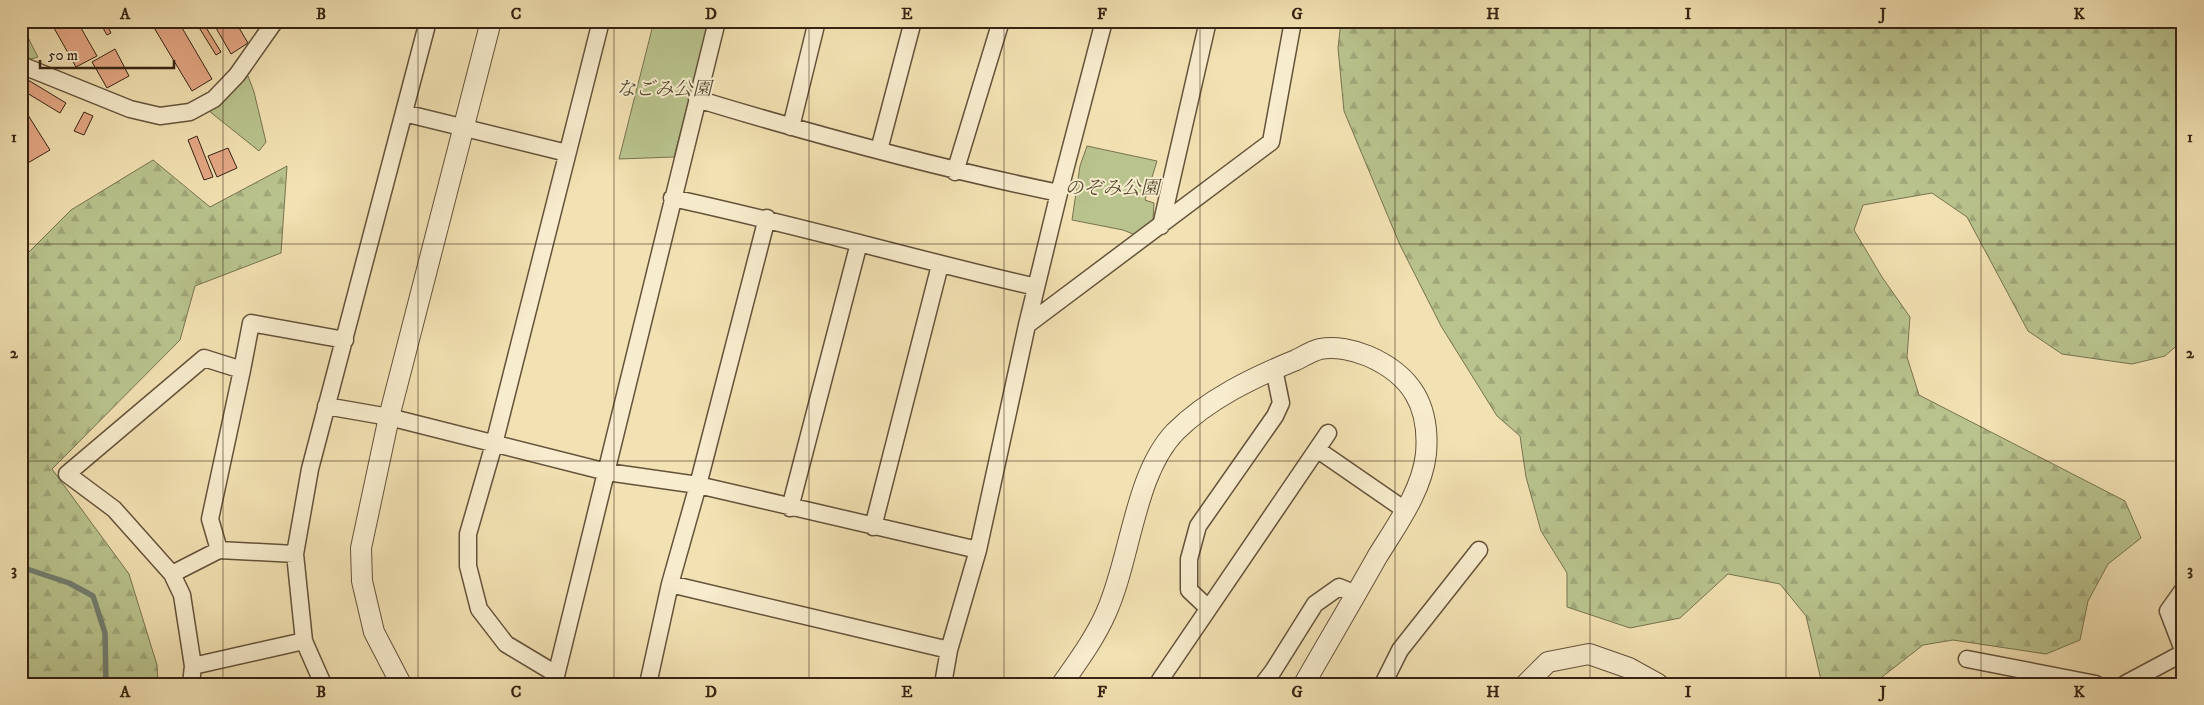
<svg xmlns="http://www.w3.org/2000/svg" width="2204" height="705" font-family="'IM FELL DW Pica','Noto Serif JP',serif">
	<defs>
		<pattern id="forest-firs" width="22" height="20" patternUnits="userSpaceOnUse" patternTransform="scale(1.25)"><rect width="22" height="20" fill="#b9c38d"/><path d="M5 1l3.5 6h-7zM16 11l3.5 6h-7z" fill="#a0a779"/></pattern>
	</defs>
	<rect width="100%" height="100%" fill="#f2e1b2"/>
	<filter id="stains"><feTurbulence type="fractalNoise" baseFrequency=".004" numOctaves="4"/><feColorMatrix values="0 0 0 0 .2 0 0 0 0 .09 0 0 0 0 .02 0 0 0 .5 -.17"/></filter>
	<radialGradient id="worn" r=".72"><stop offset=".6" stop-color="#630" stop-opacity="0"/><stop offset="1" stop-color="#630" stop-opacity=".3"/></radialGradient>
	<!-- green -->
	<path fill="#b9c38d" stroke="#777350" d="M654 21H709L674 157 619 159Z
		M21 24 38 57 31 59 21 55Z
		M248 76 254 92 266 142 259 151 204 107Z
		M1087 146 1157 161 1145 200 1154 203 1153 220 1138 236 1123 230 1072 220 1080 166Z"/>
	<!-- forest -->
	<path fill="url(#forest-firs)" stroke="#777350" d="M1341 21H2183V340L2165 356 2132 364 2062 354 2028 331 1967 217 1932 193 1863 205 1854 230 1882 277 1910 317 1907 357 1919 395 2125 501 2141 538 2108 564 2088 601 2080 640 2046 654 1953 640 1923 645 1873 684H1822L1806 616 1780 584 1728 574 1680 618 1630 628 1567 607V573L1541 531 1526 477 1520 436 1497 416 1441 326 1400 245 1344 111 1338 48Z
		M153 160 210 207 287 166 281 253 195 286 180 340 52 469 129 574 157 665 158 684H21V260L71 210Z"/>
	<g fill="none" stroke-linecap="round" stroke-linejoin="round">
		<!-- stream -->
		<path stroke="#727f70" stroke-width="5.5" d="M21 567 69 583 93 596 105 633 106 684"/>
	</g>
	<!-- building -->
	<path fill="#e5a885" stroke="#352313" d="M50 21H77L97 56 76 67Z
		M99 21H105L111 33 107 35Z
		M150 21H178L212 79 192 91Z
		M195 21H202L221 52 216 55Z
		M212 21H235L248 43 231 54Z
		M115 49 129 76 107 88 92 62Z
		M28 80 66 103 60 113 22 90Z
		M21 104 50 150 21 167Z
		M84 112 93 116 84 135 74 131Z
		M197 136 213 177 204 180 188 140Z
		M228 148 237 168 217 177 208 156Z"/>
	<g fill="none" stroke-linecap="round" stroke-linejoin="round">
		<defs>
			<path id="minor" d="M21 65 130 109 160 116 190 112 214 99 237 75 275 21
				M697 99C816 135 937 168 1059 193
				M404 113 567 153
				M791 127 817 21
				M879 150 913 21
				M955 172 1001 21
				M672 198C794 224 914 259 1036 287
				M1161 226 1208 21
				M1027 325 1271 142 1293 21
				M326 406 389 417 607 472 698 485 978 550
				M1318 450 1405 510
				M790 508 859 243
				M873 527 940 265
				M219 550 210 519 242 370
				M172 574 219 550 295 554
				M670 584 949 650
				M2183 607 2168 611 2183 650
				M1208 608 1189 590V559L1198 526 1275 416 1281 403 1274 369
				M2168 611 2183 590
				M1967 659 2096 684
				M193 666 304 641
				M556 674 506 644 479 609 468 566V534L494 444 601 21
				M1160 680 1328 433
				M191 684 193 666 182 595 172 574 114 509 67 474 204 358 242 370 251 323 345 340
				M323 684 304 641 295 554 310 469 428 21
				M554 684 717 21
				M648 684 670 584 698 485 767 218
				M943 684 949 650 978 550 1027 325 1059 193 1104 21
				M1263 684 1273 671 1315 604 1339 587 1356 594
				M1383 684 1400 650 1479 550
				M2125 684 2183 653"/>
			<path id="tertiary" d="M401 684 374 632 362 581 361 548 389 417 491 21
				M1062 684C1078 661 1095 638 1106 613 1131 558 1134 475 1175 432 1208 399 1254 377 1296 360 1304 356 1312 351 1320 349 1335 346 1354 350 1368 356 1412 375 1430 406 1426 454 1422 491 1396 526 1377 557 1353 600 1328 642 1304 684
				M1526 684 1548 662 1589 654 1629 668 1658 684"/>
		</defs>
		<!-- minor casing -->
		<use href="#minor" stroke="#64523b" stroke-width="19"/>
		<!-- tertiary casing -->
		<use href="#tertiary" stroke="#64523b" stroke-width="22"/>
		<!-- minor -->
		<use href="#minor" stroke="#f7eccd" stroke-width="16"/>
		<!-- tertiary -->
		<use href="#tertiary" stroke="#f7eccd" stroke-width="20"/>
	</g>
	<!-- grid -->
	<path fill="none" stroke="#352313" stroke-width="1" stroke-opacity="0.55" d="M223 21V684M418 21V684M614 21V684M809 21V684M1004 21V684M1200 21V684M1395 21V684M1590 21V684M1786 21V684M1981 21V684M21 244H2183M21 461H2183"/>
	<g text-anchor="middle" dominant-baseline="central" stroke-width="4" stroke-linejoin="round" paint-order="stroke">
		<!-- park labels -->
		<g font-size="19" font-style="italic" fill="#564b32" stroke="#f7eccd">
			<text x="664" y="89">なごみ公園</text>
			<text x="1112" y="188">のぞみ公園</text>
		</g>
	</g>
	<!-- margin -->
	<rect width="2204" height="705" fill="none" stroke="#f2e1b2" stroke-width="55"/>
	<!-- scale -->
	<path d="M40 60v8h134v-8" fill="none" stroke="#352313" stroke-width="2.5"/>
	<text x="48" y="60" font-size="15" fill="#352313" stroke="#f7eccd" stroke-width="4" paint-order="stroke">50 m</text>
	<rect x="28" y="28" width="2148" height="650" fill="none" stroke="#352313" stroke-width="2"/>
	<g font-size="16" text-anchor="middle" font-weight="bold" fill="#352313">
		<text x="125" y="19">A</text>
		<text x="321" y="19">B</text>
		<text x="516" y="19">C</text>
		<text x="711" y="19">D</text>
		<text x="907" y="19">E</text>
		<text x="1102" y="19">F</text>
		<text x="1297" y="19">G</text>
		<text x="1493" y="19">H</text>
		<text x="1688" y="19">I</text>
		<text x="1883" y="19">J</text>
		<text x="2079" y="19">K</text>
		<text x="14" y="142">1</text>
		<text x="2190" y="142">1</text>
		<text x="14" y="358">2</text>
		<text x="2190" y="358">2</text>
		<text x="14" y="575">3</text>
		<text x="2190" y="575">3</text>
		<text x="125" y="697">A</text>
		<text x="321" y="697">B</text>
		<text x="516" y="697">C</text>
		<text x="711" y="697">D</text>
		<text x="907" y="697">E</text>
		<text x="1102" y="697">F</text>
		<text x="1297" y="697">G</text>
		<text x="1493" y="697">H</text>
		<text x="1688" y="697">I</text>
		<text x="1883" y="697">J</text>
		<text x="2079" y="697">K</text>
	</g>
	<rect width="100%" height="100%" filter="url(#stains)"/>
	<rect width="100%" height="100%" fill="url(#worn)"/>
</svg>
